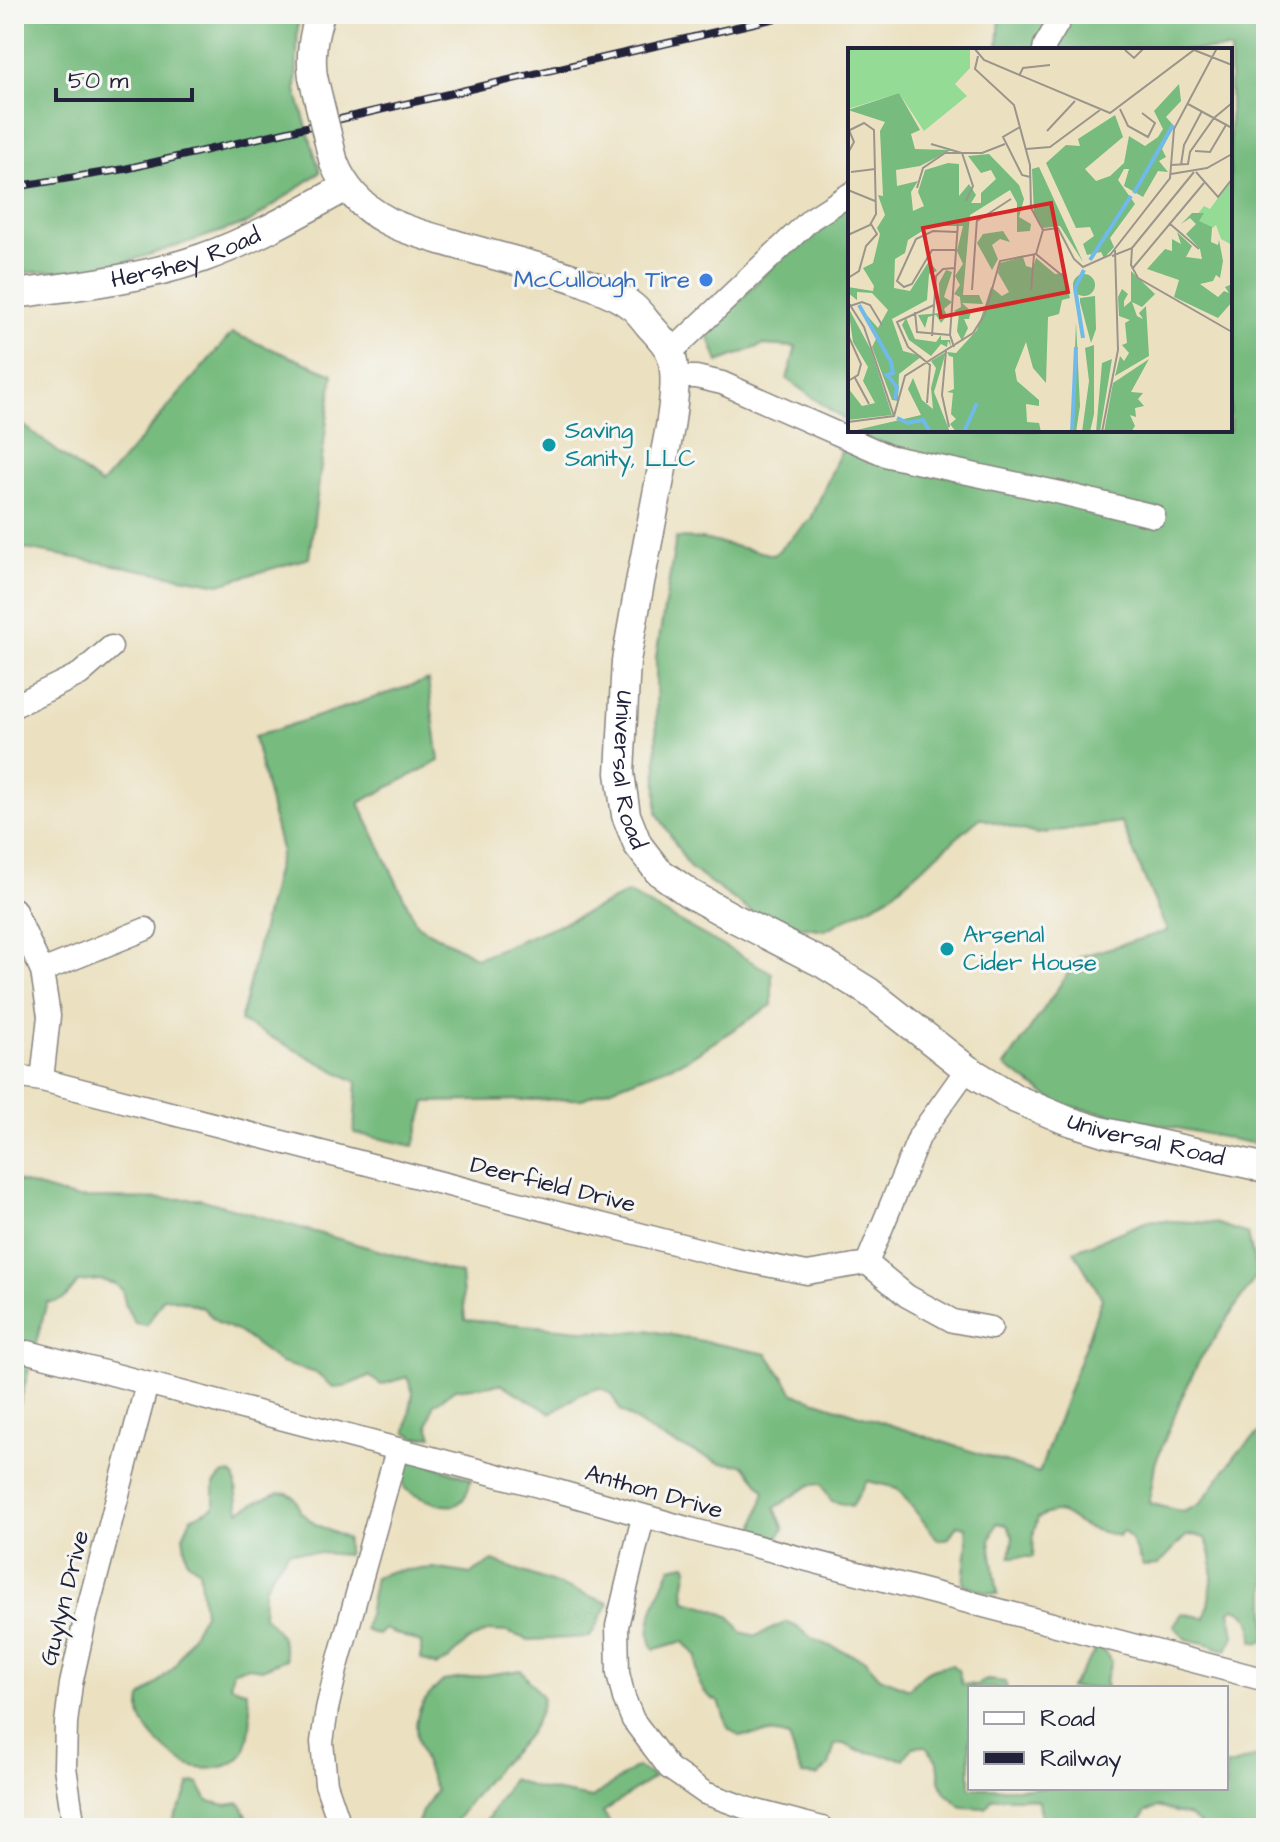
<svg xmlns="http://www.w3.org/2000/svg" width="1280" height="1842" font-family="'Architects Daughter',sans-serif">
	<rect width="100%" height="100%" fill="#f6f6f2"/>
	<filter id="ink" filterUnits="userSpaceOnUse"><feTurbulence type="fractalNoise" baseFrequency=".0125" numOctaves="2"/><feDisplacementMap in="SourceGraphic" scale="16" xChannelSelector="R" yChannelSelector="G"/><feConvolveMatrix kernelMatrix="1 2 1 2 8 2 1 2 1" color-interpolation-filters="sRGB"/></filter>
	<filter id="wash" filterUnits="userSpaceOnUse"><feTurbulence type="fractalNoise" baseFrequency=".006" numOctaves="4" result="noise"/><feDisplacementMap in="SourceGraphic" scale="32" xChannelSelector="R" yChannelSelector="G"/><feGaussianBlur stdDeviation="1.8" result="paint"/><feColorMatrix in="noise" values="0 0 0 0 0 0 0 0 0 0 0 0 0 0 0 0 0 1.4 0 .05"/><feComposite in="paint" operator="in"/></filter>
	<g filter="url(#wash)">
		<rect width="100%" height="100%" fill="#ebe1c1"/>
		<!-- forest -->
		<path fill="#77bb7f" stroke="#4c6e5d" stroke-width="2" d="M14 14H300L298 17 296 90 320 172 250 222 105 269 14 273Z
			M1000 14H1266V1146L1059 1104 1005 1066 1079 957 1167 931 1121 822 1036 834 980 818 887 898 825 930 764 921 690 868 657 813 656 657 676 538 702 539 774 555 811 519 850 430H1230V50H998Z
			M850 184V424L787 379 796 347 763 345 718 362 708 335 846 186Z
			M232 333 333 374 309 558 219 584 14 547V418L101 485Z
			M428 680 439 761 359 803 417 925 477 958 577 917 628 893 772 973V1005L686 1060 582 1099 426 1102 414 1146 354 1133 357 1082 240 1021 281 850 254 737Z
			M14 1180 74 1198 200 1199 461 1274 465 1320 618 1333 647 1330 767 1354 795 1394 1039 1473 1102 1298 1074 1251 1150 1220 1215 1223 1248 1234 1257 1275 1199 1361 1181 1399 1155 1464 1149 1503 1183 1512 1200 1504 1238 1452 1266 1427V1639L1260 1643 1253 1641C1253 1626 1251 1612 1234 1608L1230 1611 1234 1636 1227 1650C1218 1650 1216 1646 1208 1644 1186 1639 1189 1644 1174 1625L1182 1613 1205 1618C1211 1591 1218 1564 1205 1538L1194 1535 1186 1536 1158 1565 1143 1566 1130 1538 1123 1531 1118 1536C1108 1533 1096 1531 1086 1527 1065 1518 1064 1504 1038 1518L1034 1531 1033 1557H1010L1013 1536 1007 1525 997 1523 990 1541 998 1594 989 1593 963 1584 967 1544 966 1527 957 1525 949 1538 938 1540 897 1488 867 1481 852 1506 831 1501 822 1484 810 1485 775 1508 784 1529 776 1540 753 1533 765 1491 744 1465 720 1463 661 1438 621 1411 611 1394 601 1388C583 1390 566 1404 551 1413L501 1384 455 1389 433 1405 428 1425 432 1436 417 1438 406 1432 413 1393 407 1377 381 1385 369 1376 344 1387 333 1388 316 1373 281 1363 239 1332 218 1323 203 1308 187 1302 164 1297 147 1325 135 1323 126 1307 122 1290 115 1284 100 1280 78 1282C69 1294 63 1304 47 1302L14 1425Z
			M418 1460 471 1479C466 1503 458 1510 435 1503 423 1499 415 1496 404 1488L403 1477 408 1464Z
			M231 1473 235 1478 239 1511C260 1502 294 1474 300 1512L315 1524 347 1539V1555L289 1551 274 1571 264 1589 263 1616C278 1628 284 1641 286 1659L262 1669 248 1667 233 1670 230 1685 246 1691C252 1708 252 1723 248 1740 246 1744 246 1748 244 1752 235 1769 205 1772 188 1765 173 1759 145 1732 141 1717 139 1711 140 1704 141 1698L174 1667 204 1613 199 1570 187 1561 183 1536 191 1518 214 1507V1484L222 1475Z
			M493 1561 609 1603 590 1637 529 1640 507 1632 489 1631 468 1641 448 1660 436 1666 421 1659V1643L384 1629 378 1635 365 1630 375 1577 392 1571 434 1568 471 1574Z
			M686 1564 688 1568 684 1589 686 1601 707 1607 731 1617 741 1632 756 1636 787 1622 797 1627 813 1639 865 1660 880 1677 909 1689C924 1672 928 1667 952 1665L958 1670 962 1684 976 1685 987 1680 1005 1682 1007 1688H970V1788H1226V1765H1233L1266 1753V1828H1204L1190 1816 1157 1807 1146 1812 1139 1822 1117 1823 1106 1828H1043L1039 1801 1026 1798H993L986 1808 962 1807 945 1793 940 1780 938 1761 925 1746 912 1747 904 1759 857 1750 844 1744H835L829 1766 817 1776 803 1775 798 1766 789 1737C766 1730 762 1735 739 1736L728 1728 719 1702C698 1694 696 1676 697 1656L684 1642C674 1642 664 1648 654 1649 640 1628 662 1588 671 1567Z
			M1099 1645 1112 1662 1105 1680 1107 1688H1070Z
			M521 1670 543 1698C537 1736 511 1751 488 1778 475 1794 463 1812 450 1828H427L417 1825 422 1811 436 1791C427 1766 406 1731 422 1705 427 1696 436 1688 443 1681Z
			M637 1767 654 1777 603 1812 614 1828H482L512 1779 535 1788 592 1798Z
			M195 1783 199 1784 208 1801 226 1805 240 1803 253 1828H168L184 1800 190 1784Z"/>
	</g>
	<g filter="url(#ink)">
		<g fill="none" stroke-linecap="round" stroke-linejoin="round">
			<defs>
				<path id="minor" d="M1044 50 1045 45 1061 18
					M670 353 811 219 850 194
					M674 377H696L722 383 888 456 1061 493 1154 516
					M14 706 80 674 111 647
					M14 909 42 971 49 1016 42 1080
					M42 971 146 929
					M14 1076 42 1080 736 1259 807 1273 867 1263
					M867 1263 920 1135 967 1069
					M867 1263 907 1296 953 1321 991 1328
					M28 1352 554 1490 690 1529 1266 1680
					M643 1517 617 1626 618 1673 624 1698 633 1720 669 1768 705 1793 749 1809 822 1828
					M74 1828 65 1767 66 1723 71 1684 86 1616 147 1384
					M341 1828 326 1784 322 1742 327 1709 336 1670 397 1450"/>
				<g id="tertiary">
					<path d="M313 77C310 54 313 36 320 14"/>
					<path id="s1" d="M334 163C344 188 363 208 386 220 403 230 425 235 444 241 490 255 538 265 584 282 601 289 618 295 633 307 639 312 644 319 649 325 656 333 667 344 671 354 678 376 673 405 670 427L639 588 626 661 620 773 626 815 638 845 658 871 689 893 732 917 824 964 869 992 967 1069 1016 1099 1066 1120 1104 1132 1253 1165 1266 1170"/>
					<path id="s2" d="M14 294C77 286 142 279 202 258 253 240 299 213 346 187"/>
				</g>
			</defs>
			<!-- minor casing -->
			<use href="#minor" stroke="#86827e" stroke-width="25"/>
			<!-- tertiary casing -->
			<use href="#tertiary" stroke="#86827e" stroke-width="31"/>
			<!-- minor -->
			<use href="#minor" stroke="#fff" stroke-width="22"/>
			<!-- tertiary -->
			<use href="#tertiary" stroke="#fff" stroke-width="28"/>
			<defs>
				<path id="rail" d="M14 187 125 169 793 14"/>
			</defs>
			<!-- rail casing -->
			<use href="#rail" stroke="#22223b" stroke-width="8"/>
			<!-- rail -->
			<use href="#rail" stroke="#f6f6f2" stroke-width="5" stroke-dasharray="15" stroke-linecap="butt"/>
			<defs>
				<path id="tertiary-bridge" d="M313 77 334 163"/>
			</defs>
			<!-- tertiary-bridge casing -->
			<use href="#tertiary-bridge" stroke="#86827e" stroke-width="31" stroke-linecap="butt"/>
			<!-- tertiary-bridge -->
			<use href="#tertiary-bridge" stroke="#fff" stroke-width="28"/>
		</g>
	</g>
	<!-- markers -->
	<circle fill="#3f7fe0" stroke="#f6f6f2" stroke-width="3" cx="706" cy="280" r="8"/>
	<g fill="#0f9aa8" stroke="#f6f6f2" stroke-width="3">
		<circle cx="549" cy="445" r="8"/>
		<circle cx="947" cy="949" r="8"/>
	</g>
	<g text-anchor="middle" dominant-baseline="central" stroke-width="6" stroke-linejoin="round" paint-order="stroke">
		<!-- street labels -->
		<g font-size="24" fill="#22223b" stroke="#f6f6f2">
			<text stroke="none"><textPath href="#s2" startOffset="176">Hershey Road</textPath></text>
			<text stroke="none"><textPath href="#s1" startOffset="824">Universal Road</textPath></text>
			<text stroke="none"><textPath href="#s1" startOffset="1496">Universal Road</textPath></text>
			<text transform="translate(553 1185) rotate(14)">Deerfield Drive</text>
			<text transform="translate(654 1492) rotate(16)">Anthon Drive</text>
			<text transform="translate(65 1598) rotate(-76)">Guylyn Drive</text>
		</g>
		<!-- shop labels -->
		<g font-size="24" fill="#366cbe" stroke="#f6f6f2" text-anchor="end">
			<text x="690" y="280">McCullough Tire</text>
		</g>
		<!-- culture labels -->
		<g font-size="24" fill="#0d838f" stroke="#f6f6f2" text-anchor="start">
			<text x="565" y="431">Saving<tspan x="565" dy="28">Sanity, LLC</tspan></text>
			<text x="963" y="935">Arsenal<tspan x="963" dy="28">Cider House</tspan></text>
		</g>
	</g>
	<!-- overview -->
	<g transform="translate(848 48)">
		<rect width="384" height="384" fill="#ebe1c1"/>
		<path d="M0 0H122V20L107 36 119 48 76 83 51 45 0 61ZM382 133 384 134V197L373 191 368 177 360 184 345 172 356 158 362 161Z" fill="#94db96"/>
		<path d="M331 36 333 53 318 69 326 78 314 101 318 109 311 113 320 124 310 123 295 149 276 138 281 121H276L270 132 287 156 262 190 266 199 256 210 253 204 239 207 235 196 246 188 242 179 228 180 198 115 218 97 232 98 230 91 267 67 275 89 237 121 248 133 262 128 276 115 281 88 297 98 310 89 315 81 306 63ZM51 45 72 82 63 86 67 101 103 102 72 118 48 122 49 138 70 133 63 144 65 163 76 158 70 144 77 122 100 115 111 116V148L121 136 128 147 123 155H133V145L148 131 143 122 133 125 120 108 141 106 171 137 176 151 171 169 183 176 182 183 169 184V155L162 142 122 167 115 247H131L135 256 114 255 123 263 121 271H116L120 280 114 293 109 283 111 266 106 263 113 259 112 249 106 246 112 237 107 228 115 216 109 203 115 178H82L60 192 57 205 47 211 46 240 62 243 81 213 89 223 81 226 79 252 44 271 55 303 74 308 51 326 50 353 44 352 24 299 28 291 10 257 30 280 40 262 24 245 9 244V252L0 245V239L25 243 26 238 15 220 25 215 32 186 29 180 37 167 30 147 35 148 32 83 37 74 0 62ZM191 119 235 214 212 178 195 180 186 166 184 121ZM344 165H356L351 173 364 179 363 194 370 197 371 192 375 213 372 230 368 227 365 233 352 236 370 249 376 243 381 245 377 239 384 236V254L370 270 326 249 331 232 299 221 317 201 324 203V191L333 196 329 184 344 198 338 209 354 211 352 201 338 186 348 176 342 170 333 176ZM155 183 162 194 152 191 144 197 150 211 144 222 129 195 135 186ZM175 209 178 218 185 220 188 210 207 226 216 225 222 250 214 252 211 266 200 269 198 335 185 320 178 294 167 322 169 333 191 352V358L178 356 179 374 191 375 193 384H108L102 376 108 371 103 366 105 345 99 344 106 341 105 309 101 308 99 304 108 305 129 282 143 239 154 248 161 244 150 225 152 215ZM98 222 104 224 96 249 104 254 96 261 99 268 93 275 88 267 80 269 77 280 70 267 92 265 91 235ZM283 223 307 246 294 259 284 254 289 268 295 271 291 265 298 258 301 308 267 328 272 308 276 313 281 305 274 297 279 295 277 275 282 272 271 268 270 249 274 241 280 246 276 253V259L283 253ZM225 237a11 11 0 1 1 22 0a11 11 0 1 1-22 0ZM247 248 248 281 243 295 232 254V250ZM0 259 23 302 44 367 0 372V340L14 358 27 355 15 333 20 319 5 294ZM58 270 67 291 88 294 93 287V292H102L103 298 100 293 99 299 93 296 83 308 61 292 54 277ZM228 274 232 358 228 384H224ZM246 297V366L242 384H234L241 333 237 300ZM98 304 86 344 102 384H0L73 367 60 341 65 330 74 352 85 361 83 340 88 320 83 313ZM264 311 252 384H248L254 315ZM301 311 283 344 295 345 290 351 296 358 287 360 288 369 282 367 287 378 283 384H256L265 335Z" fill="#77bb7f"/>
		<path fill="none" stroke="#70bae9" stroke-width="4" d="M286 145 325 77M242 212 283 148M11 257 43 314 45 325 39 327 49 339 47 351M235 290 227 240 236 222M49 370 60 375 75 372 82 384M116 384 129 355M224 384 228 299"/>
		<path fill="none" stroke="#9b958b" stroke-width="2" d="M126 0 136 12 262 65 346 2 384 17M277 2 286 10 296 0M130 8 127 21 166 57 182 117 183 160 195 182M171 28 175 20 202 17M340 56 384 80M272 61 280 78 300 89 307 75 294 65M172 79 155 89 174 127 182 129M0 83 16 75 26 82 28 166 22 177 0 187M199 83 227 53M83 96 114 105 125 138 118 153M178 101 202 99 252 62M347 103 362 104 378 77M0 105 6 94 1 82M323 117 340 116 342 104 366 70 384 55M333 117 336 97 354 63M3 124 27 121M348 124 370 149 384 131M323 126 359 120 384 106M69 140 75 120 97 105H134L157 96M0 142 27 153M129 173 163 151M321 175 351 201M195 182 210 180 226 211 235 219 262 207 322 130 326 81 369 0M284 200 346 124M108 202H84L64 236 56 239 49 233 68 191 85 183 109 184M188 206 216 229M264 208 284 200 283 217 290 230 384 284M284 221 356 135M0 230 11 223 18 198 29 186 23 176M124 242 129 171M183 242 186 207M0 254 16 279 46 368M2 258 14 254 22 257 34 277M67 264 69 284 102 287M0 287 13 316 10 327 0 333M84 288 88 228 95 221 107 220M106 299 102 287 110 175M98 303 94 347 101 379M7 330 21 356M79 355 82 317 60 299 49 274 86 257M0 374 46 368 57 328 125 285 137 266 152 213 188 206 195 182M254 384 270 302 267 202"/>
		<path fill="#d62828" fill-opacity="0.15" stroke="#d62828" stroke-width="4" d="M203 155 220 244 93 269 75 180Z"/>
		<rect width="384" height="384" fill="none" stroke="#22223b" stroke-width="4"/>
	</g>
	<!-- margin -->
	<rect width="1280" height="1842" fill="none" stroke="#f6f6f2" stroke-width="48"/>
	<!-- legend -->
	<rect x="968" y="1686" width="260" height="104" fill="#f6f6f2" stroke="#a1a1a9" stroke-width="2"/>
	<rect x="984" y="1712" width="40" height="12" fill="#ffffff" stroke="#a1a1a9" stroke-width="2"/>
	<text x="1040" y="1726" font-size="24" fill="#22223b">Road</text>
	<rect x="984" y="1752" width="40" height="12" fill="#22223b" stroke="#a1a1a9" stroke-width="2"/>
	<text x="1040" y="1766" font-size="24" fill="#22223b">Railway</text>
	<!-- scale -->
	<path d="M56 88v12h136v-12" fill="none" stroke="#22223b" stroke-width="4"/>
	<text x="68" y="88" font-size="24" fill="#22223b" stroke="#f6f6f2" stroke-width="6" paint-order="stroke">50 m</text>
</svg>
